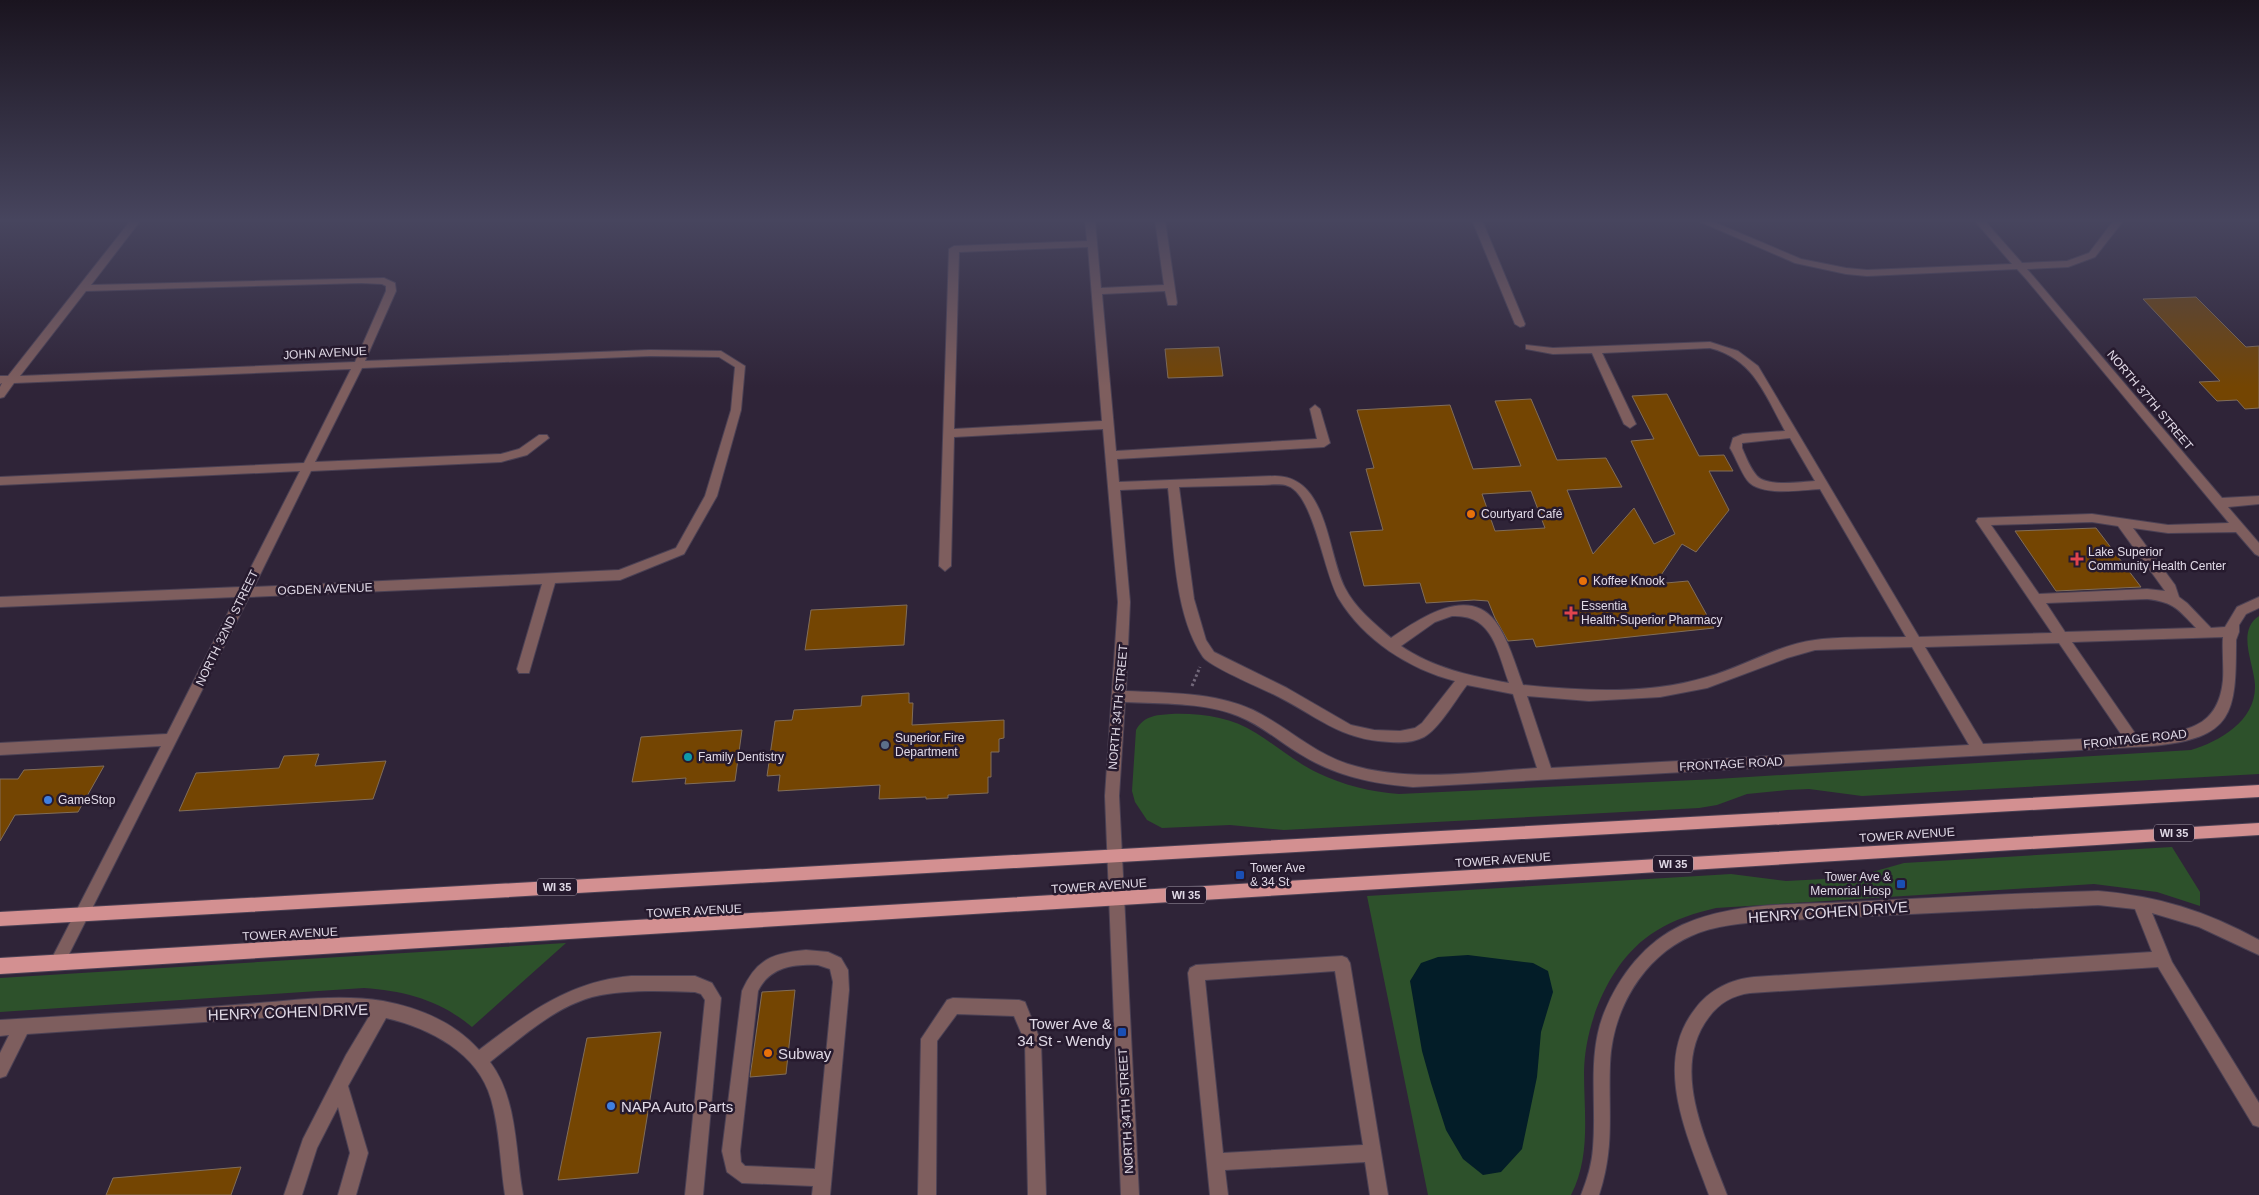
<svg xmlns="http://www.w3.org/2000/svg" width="2259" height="1195" font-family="Arial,sans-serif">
	<rect width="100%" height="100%" fill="#2f2438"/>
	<!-- green -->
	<path fill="#2d512b" d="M2259 616V774L1862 796 1809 789 1787 790 1747 794 1717 805 1699 808 1284 830 1230 825 1162 828 1147 820 1135 802 1132 791 1136 730C1144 716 1155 715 1171 714 1201 713 1231 717 1256 733 1277 746 1295 762 1318 773 1343 785 1371 792 1399 794L1716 779 2191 750C2220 741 2256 721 2255 685 2254 663 2236 631 2259 616Z
		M2172 847 2200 892V906L2157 892 2094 884 1716 908C1695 913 1675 919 1656 931 1611 958 1585 1021 1584 1072 1584 1114 1591 1156 1571 1195H1428L1367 896 1731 874 1786 881 1844 878 1858 876 1904 863Z
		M566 943 472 1027C440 1000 405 991 364 988L0 1012V978Z"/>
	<!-- water -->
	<path fill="#031d28" d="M1468 955 1533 963 1548 971 1553 992 1541 1032 1537 1077 1522 1149 1501 1172 1483 1175 1463 1159 1446 1130 1431 1083 1422 1051 1410 981 1421 963 1438 957Z"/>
	<!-- building -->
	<path fill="#744502" stroke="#816d59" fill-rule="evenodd" d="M2196 297 2246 347 2259 346V408L2245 409 2237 400 2217 401 2199 382 2220 381 2143 299Z
		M1219 347 1223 376 1168 378 1165 349Z
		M1667 394 1699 456 1724 455 1733 471H1709L1729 510 1696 552 1682 544 1655 584 1688 581 1714 628 1536 647 1533 639 1508 641 1495 618 1488 601 1474 600 1426 603 1420 583 1364 586 1350 532 1383 530 1366 469 1374 468 1357 410 1450 405 1473 469 1521 466 1495 401 1531 399 1557 460 1606 458 1622 487 1567 490 1593 554 1634 508 1654 544 1675 534 1631 441 1654 439 1632 396ZM1531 491 1545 528 1495 531 1482 494Z
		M2096 528 2141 587 2056 591 2015 531Z
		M907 605 904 645 805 650 811 610Z
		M909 693V703H913L912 725 1004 720V738L999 739V752H991V777H988V793L948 795V798L926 799V797L879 799 880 785 778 791 780 775 767 776 775 721 792 720 794 710 861 706 862 696Z
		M742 730 735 781 685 784 686 778 632 782 641 737Z
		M319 754 315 766 386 761 373 799 179 811 196 773 279 768 284 756Z
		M104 766 78 812 15 815 0 841V779H18L24 770Z
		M795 990 786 1074 750 1077 762 992Z
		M661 1032 638 1173 558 1180 587 1038Z
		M241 1167 231 1195H106L113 1178Z"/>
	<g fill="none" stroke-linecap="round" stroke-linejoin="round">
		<defs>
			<path id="minor" d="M131 220H141L91 285 384 278 395 283 396 291 365 361 650 350 721 351 745 366 741 410 717 496 684 554 620 580 555 583 529 673H519L517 669 542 584 249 597 62 968 57 970 52 968 49 963 52 958 161 746 0 755V743L167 734 236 597 0 607V597L241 587 300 471 0 485V477L304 463 351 369 14 383 4 397 0 398V387L2 383 0 384V376H8ZM361 283 382 284 386 286V291L355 362 20 376 86 291ZM650 356 719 357 735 367 731 410 705 496 676 548 619 570 254 587 311 471 501 462 527 455 549 438 547 435H539L519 449 501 454 315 462 362 368Z
				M1085 220H1095L1101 288 1164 285 1155 220H1165L1177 303 1176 305H1168L1165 291 1102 294 1116 451 1317 439 1310 409 1315 405 1320 409 1330 443 1324 447 1117 459 1119 482 1275 476C1328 476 1327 553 1345 588 1355 608 1375 624 1391 638 1418 620 1467 585 1495 621 1508 638 1515 664 1523 685 1583 691 1648 695 1707 677 1743 667 1777 645 1815 640 1844 636 1876 638 1906 637L1820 489C1801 490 1759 497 1747 480 1740 470 1736 458 1730 448L1733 438 1743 434 1785 431C1765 395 1754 359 1710 348L1602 353 1636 424 1630 428 1624 424 1592 353 1553 354 1526 349V345L1553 348 1710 342 1738 351 1758 366 1919 637 2052 633 1978 524 1976 521 1978 518 2092 514 2168 525 2229 523 2027 280 2017 269 1867 276 1846 274 1795 263 1696 220H1709L1801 259 1846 268 1867 270 2012 264 1974 220H1984L2022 263 2067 261 2089 253 2114 220H2124L2095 257 2068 267 2027 269 2222 498 2259 496V504L2228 507 2259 543V556L2255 554 2236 532 2168 533 2133 528 2175 585 2179 597 2187 603 2211 628 2225 627 2237 607 2259 597V608L2246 614 2239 625V632L2236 640C2236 714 2234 738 2152 746L1413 787C1373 784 1335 776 1300 754 1280 742 1261 725 1238 716 1203 702 1162 704 1125 702L1119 796 1139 1195H1121L1105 796 1118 602 1103 429 954 437 951 566 945 571 939 566 949 249 954 246 1087 241ZM1088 247 1102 421 954 429 959 252ZM1790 438 1815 481C1801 482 1767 487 1757 476 1750 468 1746 457 1742 448V443ZM1261 485C1270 485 1280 483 1288 486 1314 495 1324 575 1339 599 1364 640 1409 669 1455 681L1422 723 1415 728 1400 731 1374 730 1351 725 1287 688 1214 652 1206 640 1194 599 1179 487ZM1168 488C1174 540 1173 613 1203 657 1209 666 1260 688 1273 694 1316 715 1339 740 1390 742 1401 743 1414 742 1424 737 1439 729 1456 699 1467 685L1513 694 1537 768C1475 772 1408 783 1348 764 1313 753 1286 726 1253 710 1214 692 1168 693 1126 691L1130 602 1120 490ZM2092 522 2118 526 2165 591 2147 589 2039 594 1991 525ZM2147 599C2174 602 2178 609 2196 628L2065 632 2046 603ZM1452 616C1493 614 1497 651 1509 683 1471 676 1433 668 1401 646L1435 622ZM2223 637C2222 651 2224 666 2223 680 2218 732 2180 732 2137 736L2072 642ZM2059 643 2123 737 1983 744 1925 647ZM1912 647 1969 745 1551 768 1527 696 1589 701 1660 697 1707 688 1787 658 1815 650Z
				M1472 220H1482L1525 324 1524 326 1520 327 1515 324Z
				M2098 891C2158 896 2206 911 2259 940V955L2199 927 2152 913 2172 962 2259 1103V1127L2253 1125 2158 967 1750 993C1734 995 1719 1003 1709 1017 1669 1069 1707 1141 1727 1195H1709C1688 1137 1652 1064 1695 1009 1709 990 1731 979 1754 977L2152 952 2135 909 2098 905 1769 921C1744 923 1715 925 1691 936 1642 958 1612 1011 1610 1064 1608 1113 1615 1146 1599 1195H1581C1587 1180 1592 1164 1593 1148 1597 1102 1587 1056 1604 1013 1619 976 1645 942 1682 925 1734 901 1798 905 1853 902 1935 898 2016 893 2098 891Z
				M806 950 828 952 841 958 848 970 849 990 830 1195H812L813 1186 742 1183 727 1172 722 1151 742 991C756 959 773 953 806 950ZM818 965 830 969 833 982 815 1169 745 1166 741 1162 740 1151 758 991C770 967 793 964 818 965Z
				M1342 956 1347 958 1350 963 1388 1195H1370L1365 1162 1225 1170 1228 1195H1210L1188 973 1190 968 1196 965ZM1335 971 1363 1145 1223 1153 1205 980Z
				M631 976H695L712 983 721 998 703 1195H685L705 1000 701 994 695 992C661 991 626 989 592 997 553 1008 521 1038 490 1062 518 1099 515 1152 523 1195H505C500 1163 500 1130 491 1099 478 1053 430 1028 386 1018L348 1086 368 1153 356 1195H338L350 1153 338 1107 317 1148 302 1195H284L303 1139 346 1055 370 1015H306L27 1034 6 1076 0 1078V1053L9 1035 0 1036V1020C78 1015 157 1011 235 1005 283 1002 334 993 383 1001 420 1008 454 1022 479 1050 526 1014 570 981 631 976Z
				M953 998 1019 1000 1025 1002 1041 1042 1046 1195H1028L1025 1042 1014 1016 957 1014 937 1041 936 1195H918L921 1039 947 1000Z"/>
			<path id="major" d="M2259 785V797L0 926V912Z
				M2259 823V835L0 974V958Z"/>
		</defs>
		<!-- minor casing -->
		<use href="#minor" stroke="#4b4154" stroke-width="2"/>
		<!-- major casing -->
		<use href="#major" stroke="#4b4154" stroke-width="2"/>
		<!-- path -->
		<path stroke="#72687a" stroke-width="3" stroke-dasharray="2.5 2.5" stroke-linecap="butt" d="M1192 686 1200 667"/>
		<!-- minor -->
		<use href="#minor" fill="#7e5e5e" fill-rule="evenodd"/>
		<!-- major -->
		<use href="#major" fill="#d39091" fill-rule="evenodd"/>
	</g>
	<!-- sky -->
	<linearGradient id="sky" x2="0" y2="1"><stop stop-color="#1a141f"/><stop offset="0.57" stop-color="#47455e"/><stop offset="1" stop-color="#47455e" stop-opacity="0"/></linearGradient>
	<rect width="2259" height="387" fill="url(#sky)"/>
	<!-- markers -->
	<g fill="#e8710a" stroke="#261a2e" stroke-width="2">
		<circle cx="1471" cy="514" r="5"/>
		<circle cx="1583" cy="581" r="5"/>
		<circle cx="768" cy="1053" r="5"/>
	</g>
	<g fill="#e0444e" stroke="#261a2e" stroke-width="2">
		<path d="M2074.5 551.5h5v5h5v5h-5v5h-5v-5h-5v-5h5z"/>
		<path d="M1568.5 605.5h5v5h5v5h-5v5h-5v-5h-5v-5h5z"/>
	</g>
	<circle fill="#5c6f8a" stroke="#261a2e" stroke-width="2" cx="885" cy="745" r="5"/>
	<circle fill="#0f9aa8" stroke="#261a2e" stroke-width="2" cx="688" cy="757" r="5"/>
	<g fill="#3f7fe0" stroke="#261a2e" stroke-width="2">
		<circle cx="48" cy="800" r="5"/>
		<circle cx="611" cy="1106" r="5"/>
	</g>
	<g fill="#1a4fb4" stroke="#261a2e" stroke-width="2">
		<rect x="1235" y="870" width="10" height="10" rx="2.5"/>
		<rect x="1896" y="879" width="10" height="10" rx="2.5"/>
		<rect x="1117" y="1027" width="10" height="10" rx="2.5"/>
	</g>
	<g text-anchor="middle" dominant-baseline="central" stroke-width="5" stroke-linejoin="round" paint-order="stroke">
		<!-- shield labels -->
		<g fill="#261a2e" stroke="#a8a0af" stroke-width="1">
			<rect x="2154" y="824.5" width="40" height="17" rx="4"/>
			<rect x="1653" y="855.5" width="40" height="17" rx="4"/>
			<rect x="537" y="878.5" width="40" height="17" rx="4"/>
			<rect x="1166" y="886.5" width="40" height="17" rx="4"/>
		</g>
		<g font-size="11" font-weight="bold" fill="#e0d9e6">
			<text x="2174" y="833">WI 35</text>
			<text x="1673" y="864">WI 35</text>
			<text x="557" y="887">WI 35</text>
			<text x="1186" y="895">WI 35</text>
		</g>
		<!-- street labels -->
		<g font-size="12" fill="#e0d9e6" stroke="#261a2e">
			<text transform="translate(325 353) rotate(-3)">JOHN AVENUE</text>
			<text transform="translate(2150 400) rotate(50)">NORTH 37TH STREET</text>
			<text transform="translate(325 589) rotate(-2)">OGDEN AVENUE</text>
			<text transform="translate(227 628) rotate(-64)">NORTH 32ND STREET</text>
			<text transform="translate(1118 707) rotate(-85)">NORTH 34TH STREET</text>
			<text transform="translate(2135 739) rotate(-6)">FRONTAGE ROAD</text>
			<text transform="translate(1731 764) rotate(-3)">FRONTAGE ROAD</text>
			<text transform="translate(1907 835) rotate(-4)">TOWER AVENUE</text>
			<text transform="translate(1503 860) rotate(-4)">TOWER AVENUE</text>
			<text transform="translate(1099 886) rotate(-4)">TOWER AVENUE</text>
			<text transform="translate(694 911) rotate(-3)">TOWER AVENUE</text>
			<text transform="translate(290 934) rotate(-3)">TOWER AVENUE</text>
			<text transform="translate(1126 1111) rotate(-93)">NORTH 34TH STREET</text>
		</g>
		<!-- poi labels -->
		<g font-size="12" fill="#e0d9e6" stroke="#261a2e" text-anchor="start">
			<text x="1481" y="514">Courtyard Café</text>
			<text x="2088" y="552">Lake Superior<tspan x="2088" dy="14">Community Health Center</tspan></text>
			<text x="1593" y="581">Koffee Knook</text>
			<text x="1581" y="606">Essentia<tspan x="1581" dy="14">Health-Superior Pharmacy</tspan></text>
			<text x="895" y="738">Superior Fire<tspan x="895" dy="14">Department</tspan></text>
			<text x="698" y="757">Family Dentistry</text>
			<text x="58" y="800">GameStop</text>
			<text x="1250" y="868">Tower Ave<tspan x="1250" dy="14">&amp; 34 St</tspan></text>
			<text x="1891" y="877" text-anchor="end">Tower Ave &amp;<tspan x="1891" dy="14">Memorial Hosp</tspan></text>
		</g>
		<!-- near-street labels -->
		<g font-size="15" fill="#e0d9e6" stroke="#261a2e">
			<text transform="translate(1828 912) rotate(-4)">HENRY COHEN DRIVE</text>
			<text transform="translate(288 1012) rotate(-2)">HENRY COHEN DRIVE</text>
		</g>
		<!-- near-poi labels -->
		<g font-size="15" fill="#e0d9e6" stroke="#261a2e" text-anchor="start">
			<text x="1112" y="1023" text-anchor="end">Tower Ave &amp;<tspan x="1112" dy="17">34 St - Wendy</tspan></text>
			<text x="778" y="1053">Subway</text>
			<text x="621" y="1106">NAPA Auto Parts</text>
		</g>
	</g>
</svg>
